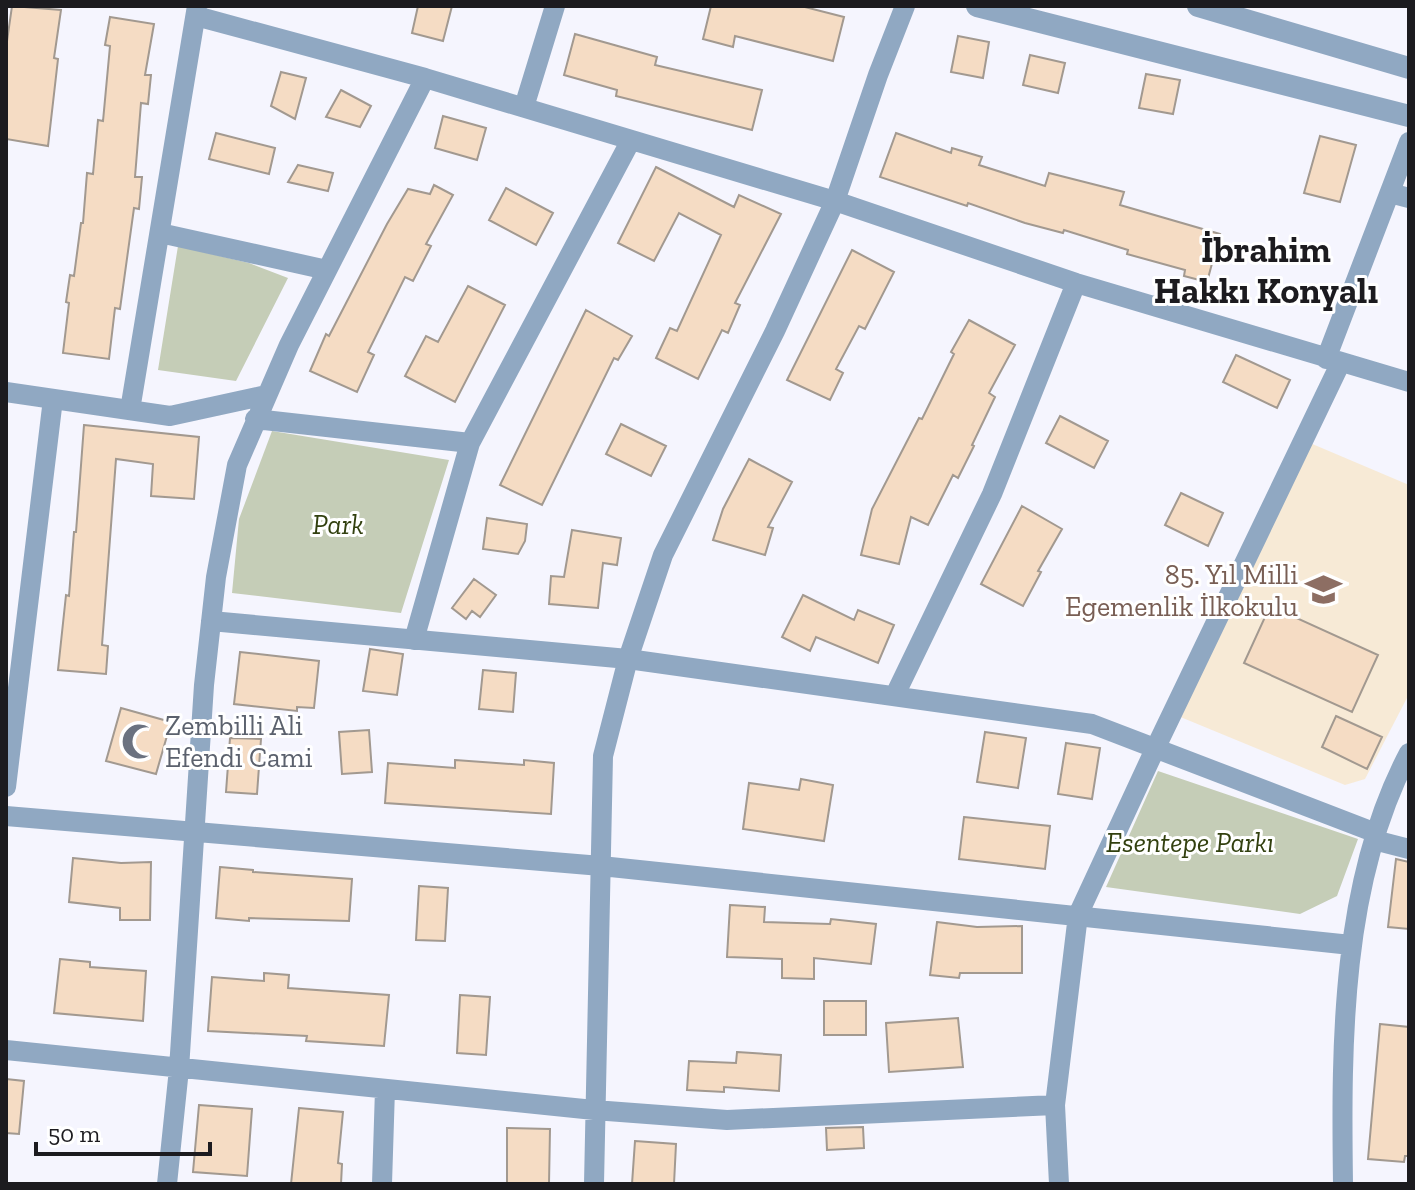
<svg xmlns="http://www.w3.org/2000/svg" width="1415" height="1190" font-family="'Zilla Slab',serif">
	<rect width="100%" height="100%" fill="#f5f5fe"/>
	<!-- education -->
	<path fill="#f7ead6" d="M1310 443 1409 485V694L1365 779 1345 785 1178 716Z"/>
	<!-- green -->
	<path fill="#c5cdb7" d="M178 246 249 263 288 278 236 381 158 370Z
		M272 431 449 460 401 613 232 593 239 519Z
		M1158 771 1358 839 1337 896 1300 914 1106 887Z"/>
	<!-- building -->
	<path fill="#f5dcc4" stroke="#a29990" stroke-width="2" d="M12 6 61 10 54 58 58 59 48 146 6 139V48Z
		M418 6H452L443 41 412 33Z
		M711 6H801L844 17 833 61 735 36 733 47 703 39Z
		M110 17 154 24 145 75H151L148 104 141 103 135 177H142L139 209 134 208 120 309 115 308 109 359 63 353 69 303 66 302 70 275 74 276 81 223H83L87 173 93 174 98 120 103 121 110 46 105 45Z
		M575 34 657 57 655 65 762 90 752 130 616 96 617 90 564 75Z
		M958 36 989 42 983 78 951 72Z
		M1030 55 1065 63 1058 93 1023 85Z
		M281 72 306 78 295 119 271 106Z
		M1146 74 1180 80 1173 114 1139 108Z
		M341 90 371 106 360 127 326 117Z
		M443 116 486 128 477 160 435 148Z
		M216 133 275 148 269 174 209 159Z
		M896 133 951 153 952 148 982 157 979 165 1045 186 1049 173 1124 192 1120 205 1220 234 1207 282 1184 276 1185 270 1127 254 1128 250 1064 230 1063 233 1025 223 968 203 967 206 880 177Z
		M1320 136 1356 145 1340 202 1304 193Z
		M298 165 333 173 328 191 288 182Z
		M656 167 734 207 739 195 781 214 735 303 740 305 728 333 722 330 698 379 656 358 670 328 677 331 721 235 679 213 654 261 618 243Z
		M434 185 453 195 426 244 431 246 413 281 405 277 368 352 374 355 357 392 310 371 326 334 329 336 387 224 408 189 430 194Z
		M506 188 553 213 536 245 489 220Z
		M852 250 894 272 865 329 859 326 836 369 843 373 830 400 787 380Z
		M468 286 505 305 455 402 405 376 426 336 438 342Z
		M586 310 632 336 618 360 614 358 542 505 500 485Z
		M969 320 1015 345 989 393 995 397 972 445 974 446 958 478 953 475 928 525 911 517 899 564 861 555 872 509 919 418 922 419 954 354 951 352Z
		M1236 355 1290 380 1277 408 1223 382Z
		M1060 416 1108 441 1094 468 1046 443Z
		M621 424 666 446 651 476 606 454Z
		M84 425 199 437 194 499 151 496 153 464 116 459 102 645 108 646 106 674 58 670 66 595 69 596 74 532H76Z
		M749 459 792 482 768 527 773 528 765 555 713 540 723 509Z
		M1181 493 1223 513 1208 546 1165 525Z
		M1022 506 1062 529 1038 571 1041 572 1023 606 981 584Z
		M487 518 527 524 525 541 518 554 483 549Z
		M572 530 621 538 617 565 603 563 598 608 549 604 551 576 564 577Z
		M474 579 496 595 480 617 472 611 466 619 452 608Z
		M803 595 854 620 858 610 894 625 878 663 816 637 810 651 782 637Z
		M1270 606 1378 655 1352 712 1244 663Z
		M370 649 403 654 397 695 363 691Z
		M240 652 319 661 314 708 297 707V711L234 704Z
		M483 670 516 673 513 712 479 709Z
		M121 708 171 722 156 774 106 761Z
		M1336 716 1382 737 1367 769 1322 747Z
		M369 730 372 772 342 774 339 732Z
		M985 732 1026 738 1018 788 977 782Z
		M230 738 261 739 257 794 226 792Z
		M1066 743 1100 748 1092 799 1058 794Z
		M455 760 524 765V760L554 763 551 814 385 803 388 763 455 768Z
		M801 779 833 785 824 841 743 829 749 783 799 790Z
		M964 817 1050 826 1045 869 959 859Z
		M73 858 121 863 151 862 150 920H120V908L69 902Z
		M1396 859 1409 862V929L1388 927Z
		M220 867 253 870V872L352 879 349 921 249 918V921L216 918Z
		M419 886 448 888 445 941 416 940Z
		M730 905 765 907 764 922 830 924 831 919 876 924 871 964 814 958V979L782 978V959L727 957Z
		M937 922 977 927 1022 926V973H960L959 978 930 975Z
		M60 959 90 962V967L146 971 143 1021 54 1013Z
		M264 973 289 975 288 988 389 995 384 1046 306 1041 307 1036 208 1031 212 977 264 981Z
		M460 995 490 997 486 1055 457 1053Z
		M824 1001H866V1035H824Z
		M958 1018 963 1067 889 1072 886 1023Z
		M1380 1024 1409 1027V1156H1405L1404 1162 1368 1159Z
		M737 1052 781 1055 779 1091 724 1087V1092L687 1090 689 1061 736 1063Z
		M6 1079 24 1081 19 1134 6 1133Z
		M199 1105 252 1109 247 1176 193 1172Z
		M299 1108 343 1112 338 1163 342 1164 341 1184H291Z
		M863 1127 864 1148 827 1150 826 1128Z
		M507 1128 550 1129 549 1184H507Z
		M635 1141 676 1144 674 1184H632Z"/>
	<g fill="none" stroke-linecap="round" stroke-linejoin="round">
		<!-- minor -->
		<path stroke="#90a8c2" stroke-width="20" d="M196 16 425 78 835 201 1076 283 1409 382
			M524 107 555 6
			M1390 193 1409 198
			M160 233 327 270
			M1326 359 1409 142
			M6 392 170 416 266 395
			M130 410 197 6
			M255 419 470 443
			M211 621 628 659 1092 724 1376 833
			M414 640 470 443 631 140
			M895 695 992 494 1076 283
			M6 787 53 399
			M6 816 601 866 1351 945
			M1374 840 1409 849
			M6 1050 594 1110 727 1120 1055 1105
			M167 1184 179 1069 204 685 216 577 237 465 289 345 425 78
			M382 1184 385 1089
			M594 1184 603 756 628 659 663 555 775 331 835 201 878 75 905 6
			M1059 1184 1055 1105 1078 915 1156 747 1340 364
			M1343 1184C1341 1042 1341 881 1409 753"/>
		<!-- tertiary -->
		<path stroke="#90a8c2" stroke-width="22" d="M977 6 1409 116
			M1198 6 1409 68"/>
	</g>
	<!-- icons -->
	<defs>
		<symbol id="school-bare" viewBox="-9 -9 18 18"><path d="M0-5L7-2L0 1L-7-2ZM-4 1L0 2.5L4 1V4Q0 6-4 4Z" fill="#8d6e63" stroke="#fff" stroke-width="2.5" paint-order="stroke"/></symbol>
		<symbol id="mosque-bare" viewBox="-9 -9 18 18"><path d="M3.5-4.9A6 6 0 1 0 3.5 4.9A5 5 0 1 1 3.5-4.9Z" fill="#6b7280" stroke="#fff" stroke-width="2.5" paint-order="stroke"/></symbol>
	</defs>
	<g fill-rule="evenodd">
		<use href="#school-bare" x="1298" y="564" width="51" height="51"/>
		<use href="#mosque-bare" x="114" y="716" width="51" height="51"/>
	</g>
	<g text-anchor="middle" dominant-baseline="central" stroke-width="6" stroke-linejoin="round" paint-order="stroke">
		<!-- park labels -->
		<g font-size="28" font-style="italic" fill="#32400f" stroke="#fff">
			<text x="338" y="524">Park</text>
			<text x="1190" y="842">Esentepe Parkı</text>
		</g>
		<!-- education labels -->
		<g font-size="28" fill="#785e54" stroke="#fff" text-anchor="end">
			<text x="1298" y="574">85. Yıl Milli<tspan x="1298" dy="32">Egemenlik İlkokulu</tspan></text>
		</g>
		<!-- worship labels -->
		<g font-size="28" fill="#5b616d" stroke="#fff" text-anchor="start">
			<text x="165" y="725">Zembilli Ali<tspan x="165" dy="32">Efendi Cami</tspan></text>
		</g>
		<!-- district labels -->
		<g font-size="36" font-weight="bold" fill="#1c1b1f" stroke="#fff">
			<text x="1266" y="249">İbrahim<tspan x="1266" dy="41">Hakkı Konyalı</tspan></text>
		</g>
	</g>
	<!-- border -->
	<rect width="1415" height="1190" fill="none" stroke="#1c1b1f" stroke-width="16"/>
	<!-- scale -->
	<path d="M36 1142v12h174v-12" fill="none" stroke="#1c1b1f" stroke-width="4"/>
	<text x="48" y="1142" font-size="24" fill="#1c1b1f" stroke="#ffffff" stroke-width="6" paint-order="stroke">50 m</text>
</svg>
